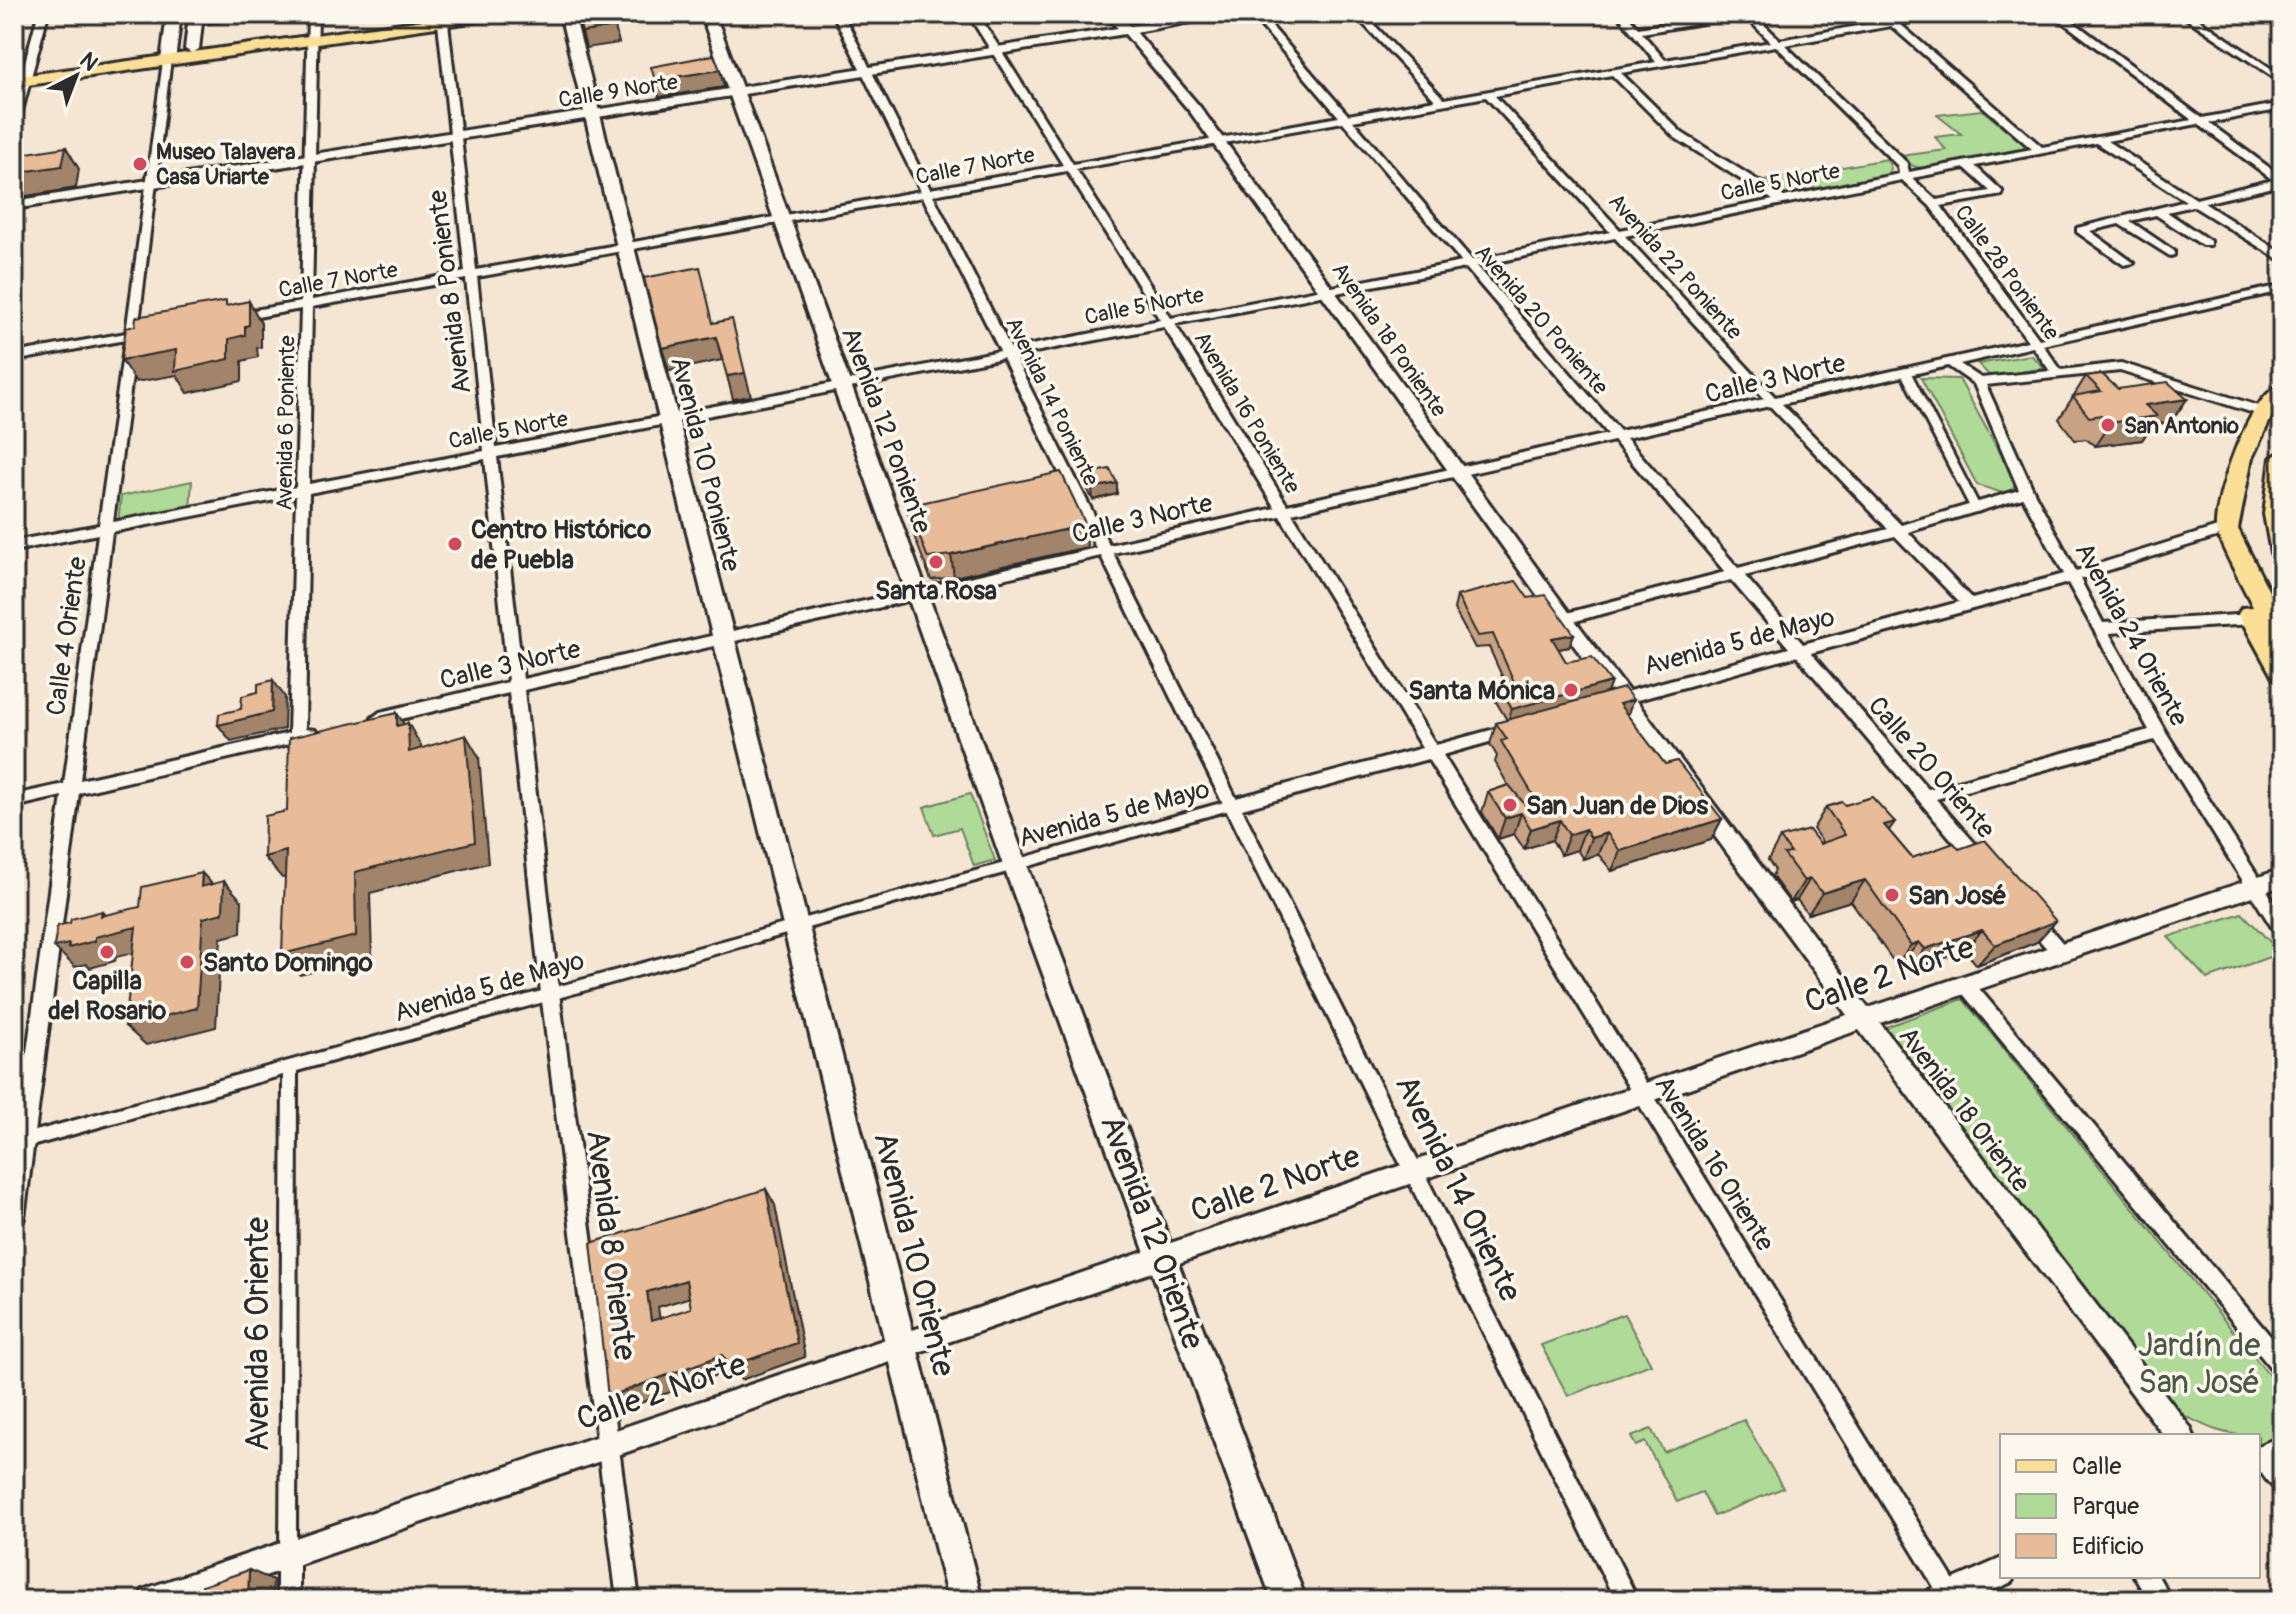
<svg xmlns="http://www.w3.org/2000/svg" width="2296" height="1614" viewBox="0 0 2296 1614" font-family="Pangolin,sans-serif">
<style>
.green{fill:#b0da97;stroke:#6e8261;stroke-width:2}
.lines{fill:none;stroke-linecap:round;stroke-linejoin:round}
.primary-tunnel{stroke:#cdc0b1;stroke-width:26;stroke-dasharray:26 13;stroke-linecap:butt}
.pedestrian-casing{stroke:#2b2b2b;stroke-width:6}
.minor-casing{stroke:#2b2b2b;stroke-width:6}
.tertiary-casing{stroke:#2b2b2b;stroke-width:6}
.secondary-casing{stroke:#2b2b2b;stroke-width:6}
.primary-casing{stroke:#2b2b2b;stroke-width:6}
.pedestrian{fill:#fbf7ec;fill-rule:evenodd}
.minor{fill:#fbf7ec;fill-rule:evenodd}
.tertiary{fill:#fbf7ec;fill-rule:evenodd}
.secondary{fill:#fbf7ec;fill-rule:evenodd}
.primary{fill:#fbdf96;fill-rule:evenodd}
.wall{fill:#c8a283;stroke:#2b2b2b;stroke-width:2}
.shaded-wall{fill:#a2846a;stroke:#2b2b2b;stroke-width:2}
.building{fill:#e8bc98;stroke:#2b2b2b;stroke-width:2;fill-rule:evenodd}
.poi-dot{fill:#d1495b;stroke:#fbf7ec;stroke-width:3}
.labels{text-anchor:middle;stroke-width:7;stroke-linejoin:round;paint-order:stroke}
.far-street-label{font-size:22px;fill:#2b2b2b;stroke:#fbf7ec}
.far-poi-label{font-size:22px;font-weight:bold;fill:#2b2b2b;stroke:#fbf7ec;text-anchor:start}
.street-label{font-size:26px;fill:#2b2b2b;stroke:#fbf7ec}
.poi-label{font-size:26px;font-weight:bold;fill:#2b2b2b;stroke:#fbf7ec;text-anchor:start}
.near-street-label{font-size:32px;fill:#2b2b2b;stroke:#fbf7ec}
.near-park-label{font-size:32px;fill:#4c5746;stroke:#fbf7ec}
</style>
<rect width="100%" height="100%" fill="#f5e5d3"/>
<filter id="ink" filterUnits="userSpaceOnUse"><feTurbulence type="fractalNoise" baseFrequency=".0125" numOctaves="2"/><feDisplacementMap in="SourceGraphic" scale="16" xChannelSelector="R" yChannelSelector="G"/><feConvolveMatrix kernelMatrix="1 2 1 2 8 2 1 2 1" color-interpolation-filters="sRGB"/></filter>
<g filter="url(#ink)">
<path class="green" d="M1982,110L2024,144L2025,151L1921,168L1913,166L1901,156L1946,150L1935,137L1961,134L1937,115Z
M1887,159L1891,168L1887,177L1787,198L1779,197L1758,182Z
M2031,355L2045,368L1991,377L1978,364Z
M1921,378L1959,379L2015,480L2014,487L2006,494L1977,485Z
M192,481L190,509L118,524L121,496Z
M970,794L995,860L974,866L960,828L934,835L924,807Z
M2242,913L2281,953L2207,979L2168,937Z
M1963,999L2282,1391V1430L2269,1447L2258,1444V1436C2222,1436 2206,1427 2174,1410L1883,1028Z
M1624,1314L1651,1364L1568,1396L1541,1345Z
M1744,1420L1783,1488L1714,1516L1702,1492L1677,1502L1645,1442L1636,1446L1631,1437L1651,1429L1664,1452Z"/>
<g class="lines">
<path class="primary-tunnel" d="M2275,628L2282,640"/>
<g class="pedestrian-casing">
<path id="pedestrian" d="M1906,370L1911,373L1981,509L1980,511L1976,512L1971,509L1901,373Z
M1232,800L1236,802L1238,805L1236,808L297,1071L296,1554L294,1560L288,1562L282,1560L280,1554L283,1075L14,1151V1137Z"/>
</g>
<g class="minor-casing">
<path id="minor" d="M38,14H48L19,122L14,125V103Z
M308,14H318L312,300L465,272L437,14H447L476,270L921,191L833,14H843L930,189L1063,165L968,14H978L1073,164L1339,117L1251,14H1261L1348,115L1435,100L1354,14H1364L1444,99L1656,62L1617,14H1627L1638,28L1726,14H1753L1780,40L1885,21L1882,18L1887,15L1895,20L1928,14H1949L1900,24L2042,147L2192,120L2052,14H2063L2202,118L2282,103V109L2209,123L2282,177V185L2204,203L2282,253V261L2193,206L2167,212L2210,241V245H2202L2156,215L2130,221L2174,251V255L2170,256L2119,224L2090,231L2134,263L2124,265L2077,232V228L2186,201L2096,143L1975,166L2002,191V195L1941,206L2039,339L2282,285V291L2043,345L2061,370L2121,363L2268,409V415H2260L2120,371L1986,385L2034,492L2076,571L2227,524L2234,529L2232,532L2080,579L2103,623L2253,614L2260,619L2253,624L2109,633L2164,729L2282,914V936L2276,934L2155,740L1936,799L1986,856L1988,861L1986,866H1974L1797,656L1612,707L1607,705L1604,701L1607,697L1789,648L1731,580L1564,624L1559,623L1557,619L1559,615L1725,572L1614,441L1292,513L1436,745L1513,724L1518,726L1521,730L1518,734L1443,755L1966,1600H1942L1428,759L1242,809L1638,1600H1615L1101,556L524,690L559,993L639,1600H617L541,993L509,693L380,724L372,718L380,712L508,682L485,459L309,493L305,729L315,730L318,734L315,738L79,793L24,1218L21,1225L14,1227V1147L62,796L14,807V795L64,784L98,534L14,551V541L99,525L125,340L14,361V353L126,333L163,61L171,59L138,331L146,329L152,333L137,338L113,522L296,487L301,309L236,321L230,317L236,313L301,302ZM1745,16L1771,42L1665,60L1642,33ZM1891,26L2032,149L1909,172L1907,163L1785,45ZM1776,46L1898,166L1899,174L1784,197L1682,133L1621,73ZM1612,75L1674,137L1773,200L1620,230L1495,96ZM1486,97L1610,232L1472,260L1353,121ZM1343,122L1462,262L1171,318L1076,169ZM2198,124L2273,180L2196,199L2107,141ZM1965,168L1990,191L1936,200L1912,178ZM1067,171L1160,320L1011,349L933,195ZM1902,180L1930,206L2028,341L1775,397L1625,236ZM923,197L1000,351L496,448L477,277ZM1615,238L1764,399L1620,431L1477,266ZM1466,268L1608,434L1287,505L1175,324ZM466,279L484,451L309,484L312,307ZM1164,327L1275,508L1109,545L1014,356ZM2033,347L2050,371L1981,378L1960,364ZM1003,358L1096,548L523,679L497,457ZM1948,366L1974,384L2019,490L1901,525L1782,404ZM1770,406L1888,529L1738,568L1626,438ZM296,496L289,733L80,780L112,532ZM2023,498L2064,574L1972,599L1908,532ZM1280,516L1422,748L1236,798L1113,553ZM1895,536L1959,602L1803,644L1745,576ZM2068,583L2149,730L1928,789L1811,653Z
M2180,14H2191L2282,76V83Z
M2030,910L2036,912L2066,947L2069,952L2066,957L2060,959L2054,957L2024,922L2022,917L2024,912Z
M1965,976L1971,979L2282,1350V1376L2275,1373L1959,989L1956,984L1959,979Z
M2264,1447C2284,1456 2282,1473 2282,1492C2264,1484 2258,1468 2258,1450Z
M288,1543L296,1546L299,1554V1600H277V1554L280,1546Z
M2134,1576H2158L2172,1600H2148Z"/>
</g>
<g class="tertiary-casing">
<path id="tertiary" d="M1104,14H1117L1130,26L1206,14H1234L1136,32L1200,107L1574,619L1868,1008L2282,869V886L1880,1023L2190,1427L2194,1436H2164L1859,1030L195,1600H139L143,1590L153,1586L1847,1015L1561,628L1191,113L1125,34L14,209V201L1118,28Z
M2282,1436V1463L2258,1474V1446Z
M2002,1558V1576H2014L2012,1582L1972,1600H1925L1929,1590Z"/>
</g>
<g class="secondary-casing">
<path id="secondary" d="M167,14H181L175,61L168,65L161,61Z
M189,14H203L199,49L192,53L185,49Z
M560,14H574L982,1600H948Z
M701,14H715L1027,865L1306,1600H1272L1003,865Z"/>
</g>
<g class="primary-casing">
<path id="primary" d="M467,14H506L499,18L14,87V77Z
M2282,385V404L2273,414L2252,458L2238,529L2282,618V634L2274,636L2282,650V681L2273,678L2238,614L2242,608L2253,607C2246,591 2217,541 2216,527C2215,496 2249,393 2282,385Z
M2282,451V561L2274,558L2271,553L2264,514L2271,458Z"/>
</g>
<use href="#pedestrian" class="pedestrian"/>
<use href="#minor" class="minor"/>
<use href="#tertiary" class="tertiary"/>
<use href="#secondary" class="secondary"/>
<use href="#primary" class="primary"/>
</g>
<path class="wall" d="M2086,376L2118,389L2187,399L2171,422L2152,425L2142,440L2095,446L2086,439L2075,440L2059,419Z
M1086,474L1117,483V494L1093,500L1086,486Z
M907,506L1087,547L954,577L931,580L911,528Z
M1457,596L1528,598L1574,634L1569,647L1558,649L1566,662L1611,682L1607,693L1627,715L1665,764L1722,819L1711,840L1612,871L1598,854L1583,859L1577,850L1561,855L1552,840L1524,849L1514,834L1498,839L1482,812L1488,792L1508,785L1495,762L1497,756L1490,744L1496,723L1507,720L1495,700L1499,687L1506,685L1489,647L1475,648L1454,609Z
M1845,805L1889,831L1912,858L2037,942L1977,965L1965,951L1909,970L1903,962L1896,965L1851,901L1808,914L1797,900L1791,902L1772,876L1775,870L1768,860L1780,838L1820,844L1823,843L1813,829L1826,807Z"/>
<path class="shaded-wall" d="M240,14H280L209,24L206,19Z
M615,27L619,43L586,48L582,32Z
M720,70L724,87L659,97L655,80Z
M66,147L79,169L76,188L14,198V173Z
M249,301L261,323V347L257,348L258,357L242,361V381L188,393L177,375L136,382L121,360L229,339L245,326Z
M716,337L722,360L669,371L662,348Z
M745,373L751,396L733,399L727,376Z
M2187,399L2171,422L2152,425L2142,440L2095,446L2110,423L2145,405Z
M1117,483V494L1093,500L1092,488Z
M1086,525L1087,547L954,577L951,555Z
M1574,634L1569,647L1548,651L1552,638Z
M273,680L285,697L284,729L231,741L218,725L272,712Z
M1611,682L1606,695L1508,721L1512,709Z
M1633,700L1625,722L1619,704Z
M397,713L408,731V723L421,746L423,774L409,752L397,726Z
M466,735L479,757L488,863L370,893L372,957L300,975L282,954L355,872Z
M1521,813L1514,834L1498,839L1505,818Z
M1722,819L1711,840L1612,871L1620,851Z
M1560,820L1552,840L1524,849L1531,829Z
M1895,822L1880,843L1884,825Z
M1585,829L1577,850L1561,855L1569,835Z
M1607,833L1598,854L1583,859L1591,838Z
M286,851L303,873L282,878L264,857Z
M202,873L220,893L201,887Z
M1810,879L1797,900L1791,902L1804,881Z
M1865,880L1851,901L1808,914L1822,893Z
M224,881L242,901L241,933L221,938L216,1027L146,1045L125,1026L203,918Z
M102,911L121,930L136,927L156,947L116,957L115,961L90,968L86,964L75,967L54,947L101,916Z
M2056,921L2037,942L1977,965L1995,945Z
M1982,930L1965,951L1909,970L1925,949Z
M1919,942L1903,962L1896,965L1911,945Z
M766,1189L775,1205L805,1357L741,1380L731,1366Z
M686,1280L697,1295L658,1307L662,1335L651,1321L647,1292Z
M722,1355L733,1369L621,1410L608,1397Z
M249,1570L273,1580L272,1600H248Z"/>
<path class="building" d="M207,14H240L206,19Z
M577,14H611L615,27L582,32Z
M714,55L720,70L655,80L651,67Z
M66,147L62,166L14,173V155Z
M700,267L713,323L732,319L745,373L727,376L716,337L662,348L644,278Z
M226,301V306L249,301V325L245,326V335L229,339V359L175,371L176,350L121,360L126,328L135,326L136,317Z
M2102,374L2118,389L2168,382L2187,399L2145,405L2157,416L2110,423L2101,415L2089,417L2073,396L2101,391L2086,376Z
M1110,469L1117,483L1092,488L1086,474Z
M1061,472L1086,525L951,555L928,558L907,506Z
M1516,581L1528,598L1546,595L1574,634L1552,638L1566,662L1592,657L1611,682L1512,709L1499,687L1515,684L1493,634L1478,636L1457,596Z
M273,680L272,712L218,725L219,714L241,709L242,696L258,692V684Z
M1624,688L1633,700L1619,704L1665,764L1677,761L1722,819L1620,851L1607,833L1591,838L1585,829L1569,835L1560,820L1531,829L1521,813L1505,818L1488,792L1509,785L1526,806L1536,800L1501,741L1507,739L1496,723Z
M397,713V726L408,723L409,752L466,735L475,842L355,872L356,936L282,954L286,851L264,857L265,816L287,811L289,738Z
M1872,797L1895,822L1884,825L1912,858L1954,843L1959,849L1985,840L2056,921L1995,945L1982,930L1925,949L1919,942L1911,945L1865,880L1822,893L1810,879L1804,881L1784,854L1791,853L1780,838L1809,830L1820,844L1845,835L1826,807L1842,802L1845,805Z
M202,873L201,887L224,881L223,913L203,918L197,1008L125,1026L136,927L95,937V941L68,948L69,944L54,947L57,926L70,923L71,919L102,911L101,916L140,907L142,887Z
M766,1189L797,1343L731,1366L722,1355L608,1397L591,1243ZM686,1280L691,1308L651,1321L647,1292Z
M249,1570L248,1600H201L202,1586Z"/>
</g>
<g class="poi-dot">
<circle cx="140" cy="164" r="8"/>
<circle cx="2108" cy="425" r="8"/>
<circle cx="455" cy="544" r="8"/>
<circle cx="936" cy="562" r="8"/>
<circle cx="1571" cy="690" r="8"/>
<circle cx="1510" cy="805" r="8"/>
<circle cx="1892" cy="895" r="8"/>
<circle cx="107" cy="952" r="8"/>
<circle cx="187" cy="962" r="8"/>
</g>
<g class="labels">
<g class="far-street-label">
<text transform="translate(618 90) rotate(-9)" y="8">Calle 9 Norte</text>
<text transform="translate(975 165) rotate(-11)" y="8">Calle 7 Norte</text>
<text transform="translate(1780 181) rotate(-11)" y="8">Calle 5 Norte</text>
<text transform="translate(1676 266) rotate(48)" y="8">Avenida 22 Poniente</text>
<text transform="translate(2008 272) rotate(54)" y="8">Calle 28 Poniente</text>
<text transform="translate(338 279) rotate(-10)" y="8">Calle 7 Norte</text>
<text transform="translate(1144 305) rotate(-11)" y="8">Calle 5 Norte</text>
<text transform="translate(1542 319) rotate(49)" y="8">Avenida 20 Poniente</text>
<text transform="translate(1390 339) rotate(55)" y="8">Avenida 18 Poniente</text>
<text transform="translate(1053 401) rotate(64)" y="8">Avenida 14 Poniente</text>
<text transform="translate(1248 412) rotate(59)" y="8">Avenida 16 Poniente</text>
<text transform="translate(285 423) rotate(-89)" y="8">Avenida 6 Poniente</text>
<text transform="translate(508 429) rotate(-11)" y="8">Calle 5 Norte</text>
</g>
<g class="far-poi-label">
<text x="156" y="159">Museo Talavera<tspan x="156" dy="25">Casa Uriarte</tspan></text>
<text x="2124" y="433">San Antonio</text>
</g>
<g class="street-label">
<text transform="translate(449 292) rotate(-97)" y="9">Avenida 8 Poniente</text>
<text transform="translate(1775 378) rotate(-13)" y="9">Calle 3 Norte</text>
<text transform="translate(887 430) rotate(70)" y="9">Avenida 12 Poniente</text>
<text transform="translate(706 464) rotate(76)" y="9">Avenida 10 Poniente</text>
<text transform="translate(1142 518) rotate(-13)" y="9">Calle 3 Norte</text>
<text transform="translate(2132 634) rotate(61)" y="9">Avenida 24 Oriente</text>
<text transform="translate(66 636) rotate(-82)" y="9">Calle 4 Oriente</text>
<text transform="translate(1739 641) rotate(-15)" y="9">Avenida 5 de Mayo</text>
<text transform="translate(510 664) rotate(-13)" y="9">Calle 3 Norte</text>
<text transform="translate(1932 767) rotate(49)" y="9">Calle 20 Oriente</text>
<text transform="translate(1114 813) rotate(-15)" y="9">Avenida 5 de Mayo</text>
<text transform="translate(489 986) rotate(-16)" y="9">Avenida 5 de Mayo</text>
<text transform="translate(1965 1109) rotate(53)" y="9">Avenida 18 Oriente</text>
<text transform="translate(1715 1163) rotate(58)" y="9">Avenida 16 Oriente</text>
</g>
<g class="poi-label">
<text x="471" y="538">Centro Histórico<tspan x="471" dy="30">de Puebla</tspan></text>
<text x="936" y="599" text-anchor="middle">Santa Rosa</text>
<text x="1555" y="699" text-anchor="end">Santa Mónica</text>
<text x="1526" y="814">San Juan de Dios</text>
<text x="1908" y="904">San José</text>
<text x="203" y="971">Santo Domingo</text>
<text x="107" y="989" text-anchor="middle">Capilla<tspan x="107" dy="30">del Rosario</tspan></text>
</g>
<g class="near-street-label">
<text transform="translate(1889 974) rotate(-19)" y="11">Calle 2 Norte</text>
<text transform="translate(1275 1183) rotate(-19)" y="11">Calle 2 Norte</text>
<text transform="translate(1459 1188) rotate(64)" y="11">Avenida 14 Oriente</text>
<text transform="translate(1153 1232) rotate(70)" y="11">Avenida 12 Oriente</text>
<text transform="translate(612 1245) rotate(83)" y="11">Avenida 8 Oriente</text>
<text transform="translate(915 1254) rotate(76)" y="11">Avenida 10 Oriente</text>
<text transform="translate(257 1334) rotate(-90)" y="11">Avenida 6 Oriente</text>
<text transform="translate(661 1391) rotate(-19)" y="11">Calle 2 Norte</text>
</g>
<g class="near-park-label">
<text x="2199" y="1356">Jardín de<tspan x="2199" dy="37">San José</tspan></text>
</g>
</g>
<rect width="2296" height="1614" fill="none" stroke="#fbf7ec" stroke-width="48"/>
<rect x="24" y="24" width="2248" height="1566" fill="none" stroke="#2b2b2b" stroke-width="3" filter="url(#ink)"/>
<rect x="2000" y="1434" width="260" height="144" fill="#fbf7ec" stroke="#a8a59f" stroke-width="2"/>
<rect x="2016" y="1460" width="40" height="12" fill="#fbdf96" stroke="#a8a59f" stroke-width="2"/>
<text x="2072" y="1474" font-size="24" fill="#2b2b2b">Calle</text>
<rect x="2016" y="1494" width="40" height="24" fill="#b0da97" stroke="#a8a59f" stroke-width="2"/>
<text x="2072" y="1514" font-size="24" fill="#2b2b2b">Parque</text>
<rect x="2016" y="1534" width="40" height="24" fill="#e8bc98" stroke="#a8a59f" stroke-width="2"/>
<text x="2072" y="1554" font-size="24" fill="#2b2b2b">Edificio</text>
<g transform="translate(76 76) rotate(42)" stroke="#fbf7ec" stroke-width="6" paint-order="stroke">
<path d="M0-6L14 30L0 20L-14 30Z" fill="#2b2b2b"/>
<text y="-12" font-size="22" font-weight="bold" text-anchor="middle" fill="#2b2b2b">N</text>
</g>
</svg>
